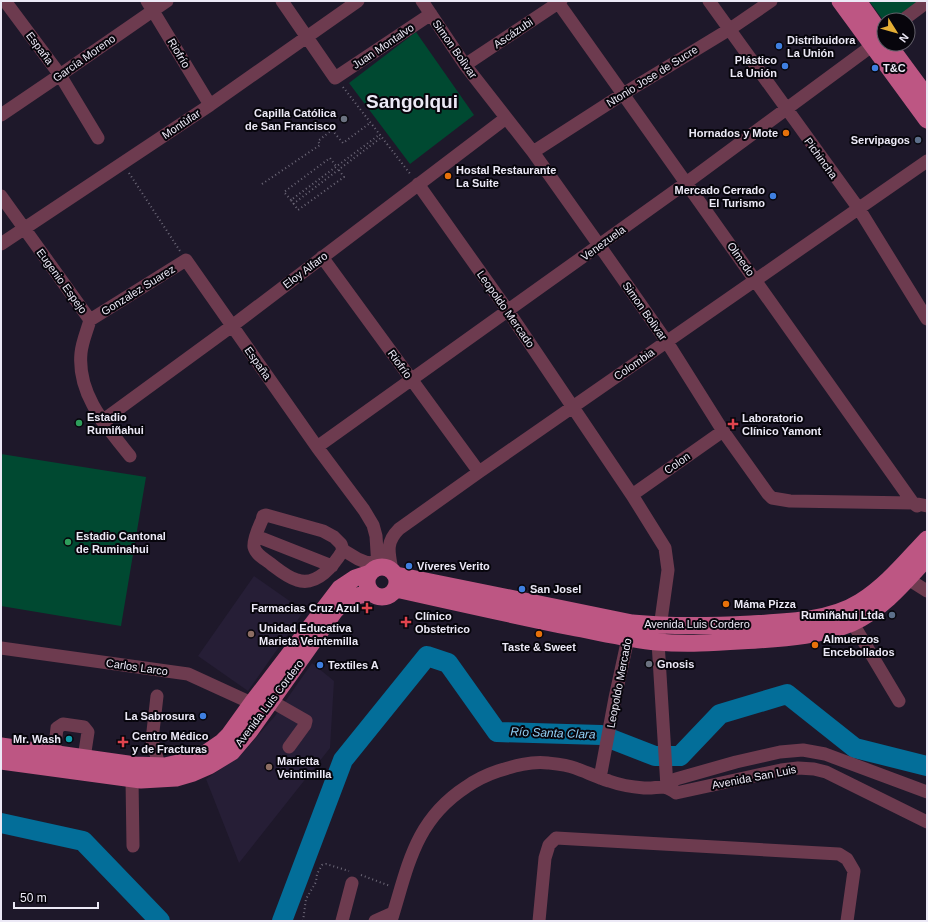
<svg xmlns="http://www.w3.org/2000/svg" width="928" height="922" viewBox="0 0 928 922" font-family="Helvetica,sans-serif">
<style>
.built{fill:#261e36}
.green{fill:#004931}
.lines{fill:none;stroke-linecap:round;stroke-linejoin:round}
.river{stroke:#036e99;stroke-width:20}
.path{stroke:#6e6979;stroke-width:2;stroke-dasharray:1 3;stroke-linecap:butt}
.minor{stroke:#6d3b4f;stroke-width:13}
.major{stroke:#bd5683;stroke-width:17}
.shop-dot{fill:#3f7fe0;stroke:#07050c;stroke-width:1.5}
.worship-dot{fill:#6b7280;stroke:#07050c;stroke-width:1.5}
.food-dot{fill:#e8710a;stroke:#07050c;stroke-width:1.5}
.service-dot{fill:#5c6f8a;stroke:#07050c;stroke-width:1.5}
.leisure-dot{fill:#2e9e5b;stroke:#07050c;stroke-width:1.5}
.health-dot{fill:#e0444e;stroke:#07050c;stroke-width:1.5}
.education-dot{fill:#8d6e63;stroke:#07050c;stroke-width:1.5}
.culture-dot{fill:#0f9aa8;stroke:#07050c;stroke-width:1.5}
.labels{text-anchor:middle;stroke-width:4;stroke-linejoin:round;paint-order:stroke}
.street-label{font-size:11px;fill:#ece9f6;stroke:#07050c}
.poi-label{font-size:11px;font-weight:bold;fill:#ece9f6;stroke:#07050c;text-anchor:start}
.water-label{font-size:12px;font-style:italic;fill:#91cff4;stroke:#07050c}
.town-label{font-size:19px;font-weight:bold;fill:#ece9f6;stroke:#07050c}
</style>
<rect width="100%" height="100%" fill="#1e182a"/>
<path class="built" d="M254,576L304,611L248,691L198,656Z
M312,663L334,681L330,748L239,863L206,779L240,756L275,716Z"/>
<path class="green" d="M869,1H919L892,20L884,21Z
M416,32L474,115L410,164L349,83Z
M1,454L146,477L121,626L1,606Z"/>
<g class="lines">
<path class="river" d="M1,823L83,841L160,921
M282,921L343,760L427,656L448,663L497,732L601,735L655,756H680L720,714L787,694L855,748L927,766"/>
<path class="path" d="M343,87L411,175
M339,170L344,177L298,210L291,200L379,135
M129,173L180,251
M262,184L320,145L318,141L332,130L343,143L370,123
M291,200L284,192L330,158L336,166
M293,204L382,137
M361,875L390,886
M303,921L306,899L316,882L317,874L322,865L326,864L349,871"/>
<path class="minor" d="M5,1L60,75L98,138
M147,1L210,105
M282,1L335,78L431,14
M422,1L465,65L533,152L599,245L667,342L723,431L768,494L772,498L790,501L913,503L927,506
M557,1L913,503L917,506
M709,1L859,209L927,319
M903,20L927,2
M465,65L561,1
M1,115L60,75L167,1
M533,152L623,94L730,29L771,1
M418,184L508,311L632,495L665,548L668,570L658,642L667,787
M1,196L90,320
M1,244L210,105L358,1
M322,257L479,472
M90,320L186,260L317,447L364,510L373,525L376,536L378,567
M90,320C87,331 82,342 81,353C77,394 106,426 130,456
M102,421L232,326L506,118
M317,447L686,183L873,45L879,39
M632,495L723,431
M256,536L332,566
M343,550C334,565 317,587 297,580C287,577 279,570 271,564C265,559 256,555 254,547C253,539 259,527 262,520L263,516L266,515L323,531L334,537L341,544L343,550L358,559L368,563L378,561
M392,570C389,553 385,543 399,529L479,472L927,161
M908,579L927,591
M852,622L899,701
M1,648L188,674L260,707
M157,696L152,740L159,765
M271,701L306,721L305,725L289,747
M54,754L57,728L63,724L84,727L88,732L84,758
M600,778L615,698L630,629
M132,779L133,846
M667,787L676,779L736,762L780,752L803,750L825,754L927,792
M342,921L352,883
M375,921L393,913
M391,921C408,867 414,821 466,787C476,780 486,775 498,771C514,766 531,761 548,763C557,764 567,765 575,768C586,772 597,777 609,781C620,785 632,787 644,788C659,789 662,783 676,793L781,770L798,768L814,769L826,772L927,822
M539,921L545,858L549,845L556,838L839,854L847,859L854,871L847,921"/>
<path class="major" d="M840,1L927,120
M858,1L884,38
M888,44L927,97
M367 582a15 15 0 1 1 30 0a15 15 0 1 1-30 0Z
M396,575L632,623C672,627 711,626 751,624C786,622 830,621 860,602C887,585 906,561 927,539
M396,589C454,602 512,615 571,627C599,632 628,639 657,642C690,645 724,642 757,640C789,638 822,635 852,623C883,609 905,582 927,558
M1,746L135,765L165,766L191,760L203,755L222,742L229,735L252,703L340,588L355,578L370,573
M1,761L141,780L176,778L193,773L209,766L232,752L249,732L334,612C348,596 351,597 372,593"/>
</g>
<g class="shop-dot">
<circle cx="779" cy="46" r="4"/>
<circle cx="785" cy="66" r="4"/>
<circle cx="875" cy="68" r="4"/>
<circle cx="773" cy="196" r="4"/>
<circle cx="409" cy="566" r="4"/>
<circle cx="522" cy="589" r="4"/>
<circle cx="320" cy="665" r="4"/>
<circle cx="203" cy="716" r="4"/>
</g>
<g class="worship-dot">
<circle cx="344" cy="119" r="4"/>
<circle cx="649" cy="664" r="4"/>
</g>
<g class="food-dot">
<circle cx="786" cy="133" r="4"/>
<circle cx="448" cy="176" r="4"/>
<circle cx="726" cy="604" r="4"/>
<circle cx="539" cy="634" r="4"/>
<circle cx="815" cy="645" r="4"/>
</g>
<g class="service-dot">
<circle cx="918" cy="140" r="4"/>
<circle cx="892" cy="615" r="4"/>
</g>
<g class="leisure-dot">
<circle cx="79" cy="423" r="4"/>
<circle cx="68" cy="542" r="4"/>
</g>
<g class="health-dot">
<path d="M731 418h4v4h4v4h-4v4h-4v-4h-4v-4h4z"/>
<path d="M365 602h4v4h4v4h-4v4h-4v-4h-4v-4h4z"/>
<path d="M404 616h4v4h4v4h-4v4h-4v-4h-4v-4h4z"/>
<path d="M121 736h4v4h4v4h-4v4h-4v-4h-4v-4h4z"/>
</g>
<g class="education-dot">
<circle cx="251" cy="634" r="4"/>
<circle cx="269" cy="767" r="4"/>
</g>
<circle class="culture-dot" cx="69" cy="739" r="4"/>
<g class="labels">
<g class="street-label">
<text transform="translate(513 33) rotate(-34)" y="4">Ascázubi</text>
<text transform="translate(383 46) rotate(-34)" y="4">Juan Montalvo</text>
<text transform="translate(40 48) rotate(53)" y="4">España</text>
<text transform="translate(455 49) rotate(55)" y="4">Simon Bolìvar</text>
<text transform="translate(179 53) rotate(59)" y="4">Riofrío</text>
<text transform="translate(84 58) rotate(-35)" y="4">García Moreno</text>
<text transform="translate(652 76) rotate(-32)" y="4">Ntonio Jose de Sucre</text>
<text transform="translate(181 124) rotate(-34)" y="4">Montùfar</text>
<text transform="translate(821 158) rotate(54)" y="4">Pichincha</text>
<text transform="translate(603 243) rotate(-36)" y="4">Venezuela</text>
<text transform="translate(741 259) rotate(55)" y="4">Olmedo</text>
<text transform="translate(305 270) rotate(-37)" y="4">Eloy Alfaro</text>
<text transform="translate(62 281) rotate(54)" y="4">Eugenio Espejo</text>
<text transform="translate(138 290) rotate(-32)" y="4">Gonzalez Suarez</text>
<text transform="translate(506 309) rotate(55)" y="4">Leopoldo Mercado</text>
<text transform="translate(645 311) rotate(55)" y="4">Simon Bolìvar</text>
<text transform="translate(258 363) rotate(55)" y="4">España</text>
<text transform="translate(400 364) rotate(54)" y="4">Riofrío</text>
<text transform="translate(634 364) rotate(-35)" y="4">Colombia</text>
<text transform="translate(677 463) rotate(-35)" y="4">Colon</text>
<text x="697" y="628">Avenida Luis Cordero</text>
<text transform="translate(137 667) rotate(8)" y="4">Carlos Larco</text>
<text transform="translate(619 683) rotate(-79)" y="4">Leopoldo Mercado</text>
<text transform="translate(269 703) rotate(-53)" y="4">Avenida Luis Cordero</text>
<text transform="translate(754 777) rotate(-11)" y="4">Avenida San Luis</text>
</g>
<g class="poi-label">
<text x="787" y="44">Distribuidora<tspan x="787" dy="13">La Unión</tspan></text>
<text x="777" y="64" text-anchor="end">Plástico<tspan x="777" dy="13">La Unión</tspan></text>
<text x="883" y="72">T&amp;C</text>
<text x="336" y="117" text-anchor="end">Capilla Católica<tspan x="336" dy="13">de San Francisco</tspan></text>
<text x="778" y="137" text-anchor="end">Hornados y Mote</text>
<text x="910" y="144" text-anchor="end">Servipagos</text>
<text x="456" y="174">Hostal Restaurante<tspan x="456" dy="13">La Suite</tspan></text>
<text x="765" y="194" text-anchor="end">Mercado Cerrado<tspan x="765" dy="13">El Turismo</tspan></text>
<text x="87" y="421">Estadio<tspan x="87" dy="13">Rumiñahui</tspan></text>
<text x="742" y="422">Laboratorio<tspan x="742" dy="13">Clínico Yamont</tspan></text>
<text x="76" y="540">Estadio Cantonal<tspan x="76" dy="13">de Ruminahui</tspan></text>
<text x="417" y="570">Víveres Verito</text>
<text x="530" y="593">San Josel</text>
<text x="734" y="608">Máma Pizza</text>
<text x="359" y="612" text-anchor="end">Farmacias Cruz Azul</text>
<text x="884" y="619" text-anchor="end">Rumiñahui Ltda</text>
<text x="415" y="620">Clínico<tspan x="415" dy="13">Obstetrico</tspan></text>
<text x="259" y="632">Unidad Educativa<tspan x="259" dy="13">Marieta Veintemilla</tspan></text>
<text x="823" y="643">Almuerzos<tspan x="823" dy="13">Encebollados</tspan></text>
<text x="539" y="651" text-anchor="middle">Taste &amp; Sweet</text>
<text x="657" y="668">Gnosis</text>
<text x="328" y="669">Textiles A</text>
<text x="195" y="720" text-anchor="end">La Sabrosura</text>
<text x="132" y="740">Centro Médico<tspan x="132" dy="13">y de Fracturas</tspan></text>
<text x="61" y="743" text-anchor="end">Mr. Wash</text>
<text x="277" y="765">Marietta<tspan x="277" dy="13">Veintimilla</tspan></text>
</g>
<g class="water-label">
<text transform="translate(553 733) rotate(2)" y="4">Río Santa Clara</text>
</g>
<g class="town-label">
<text x="412" y="108">Sangolqui</text>
</g>
</g>
<rect width="928" height="922" fill="none" stroke="#ece9f6" stroke-width="4"/>
<g transform="translate(896 32) rotate(127)"><circle r="19" fill="#07050c" stroke="#63606a"/>
<path d="M0-3L7 15L0 10L-7 15Z" fill="#e4ae35"/>
<text y="-6" font-size="11" font-weight="bold" text-anchor="middle" fill="#ece9f6">N</text>
</g>
<path d="M14 902v6h84v-6" fill="none" stroke="#ece9f6" stroke-width="2"/>
<text x="20" y="902" font-size="12" fill="#ece9f6" stroke="#07050c" stroke-width="3" paint-order="stroke">50 m</text>
</svg>
